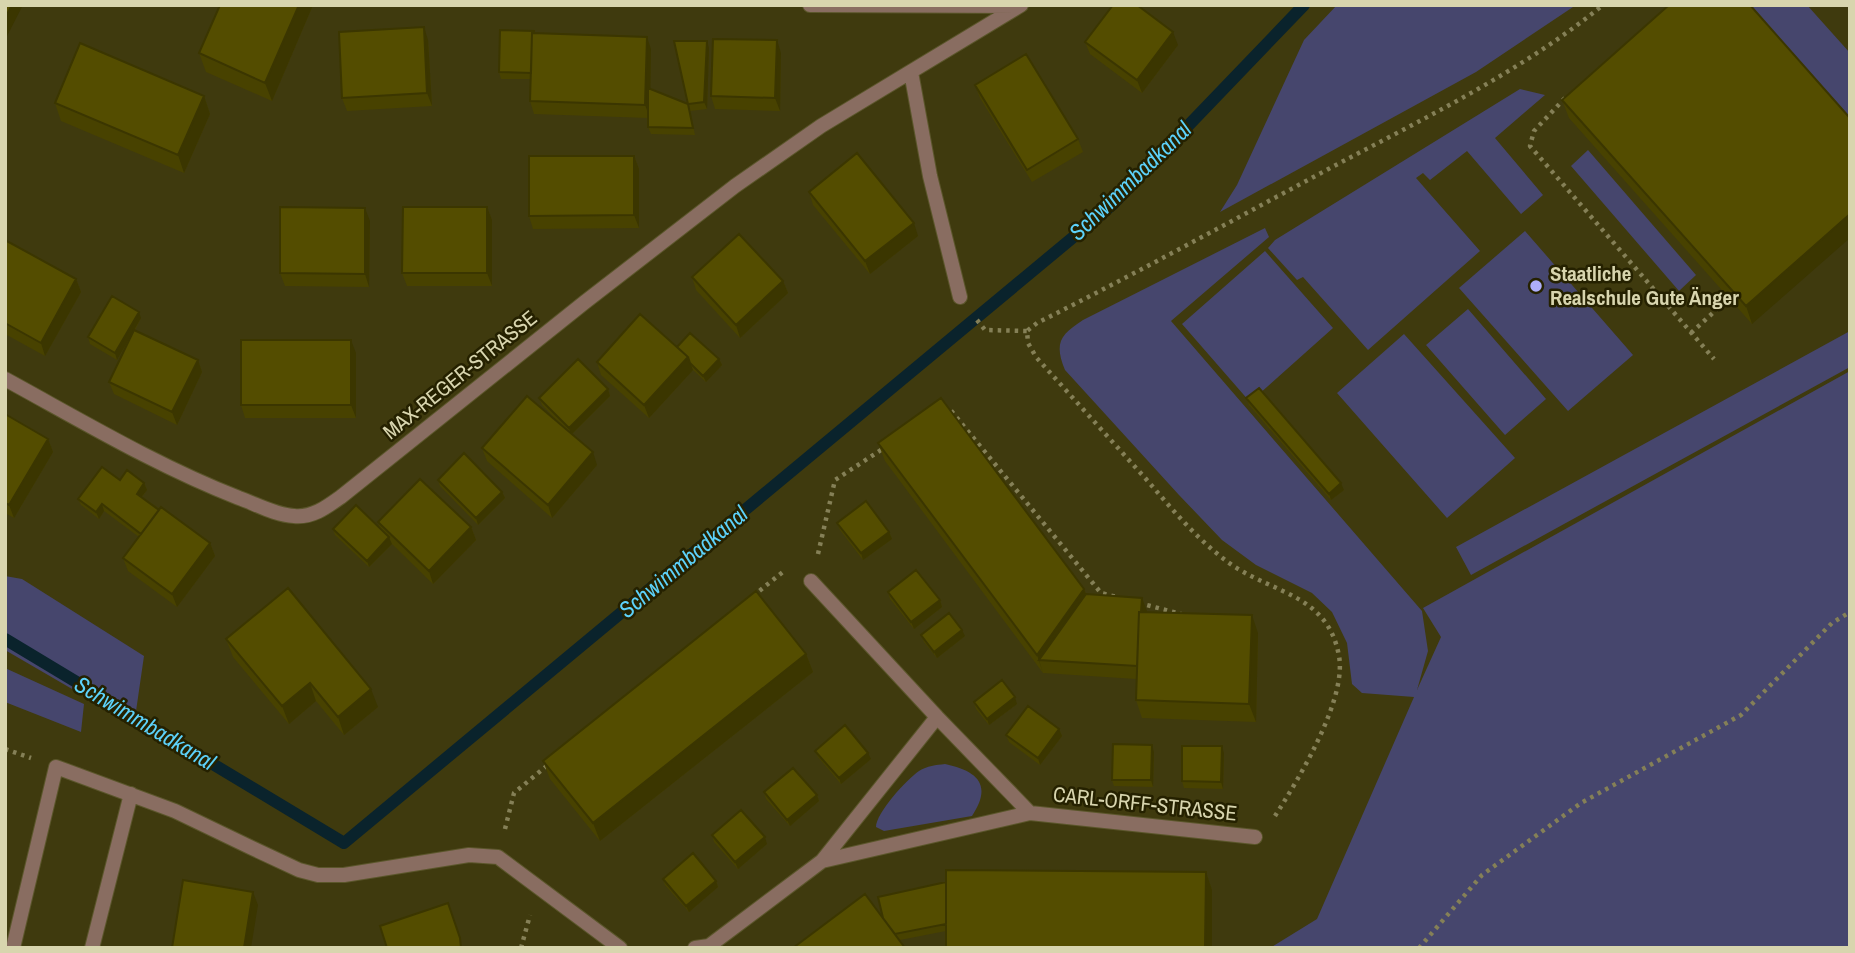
<svg xmlns="http://www.w3.org/2000/svg" width="1855" height="953" viewBox="0 0 1855 953" font-family="'Archivo Narrow',sans-serif">
<style>
.green{fill:#46466d}
.lines{fill:none;stroke-linecap:round;stroke-linejoin:round}
.stream{stroke:#0a232c;stroke-width:12}
.minor-casing{stroke:#5b562b;stroke-width:16}
.path{stroke:#858057;stroke-width:4.5;stroke-dasharray:3.5 5;stroke-linecap:butt}
.minor{stroke:#896d61;stroke-width:14}
.wall{fill:#484200}
.shaded-wall{fill:#3b3600}
.building{fill:#544d00;stroke:#3b3600;stroke-width:2}
.poi-dot{fill:#aeaefb;stroke:#252100;stroke-width:2.5}
.labels{text-anchor:middle;stroke-width:5;stroke-linejoin:round;paint-order:stroke}
.poi-label{font-size:21px;font-weight:bold;fill:#d8d5ae;stroke:#252100;text-anchor:start}
.street-label{font-size:21px;fill:#d8d5ae;stroke:#252100}
.water-label{font-size:23px;font-style:italic;fill:#5dd2fa;stroke:#252100}
</style>
<rect width="100%" height="100%" fill="#3f3a0e"/>
<path class="green" d="M1337,5H1576L1476,72L1220,212L1237,185L1304,40Z
M1750,5H1807L1850,53V114L1848,115Z
M1520,89L1545,95L1495,138L1543,195L1521,214L1467,151L1430,180L1423,173L1416,178L1480,251L1368,350L1303,277L1297,280L1268,248L1275,240Z
M1588,150L1696,275L1679,291L1571,166Z
M1265,228L1269,237L1171,321L1422,611L1428,651L1417,690L1441,637L1423,608L1850,371V948H1270L1317,919L1414,697L1362,693L1352,684L1347,643L1332,612L1312,593L1256,565L1222,540L1179,495L1065,370C1054,343 1060,335 1083,320Z
M1525,231L1633,355L1568,411L1459,288Z
M1265,251L1333,328L1250,402L1182,324Z
M1468,309L1546,399L1505,435L1426,345Z
M1850,331V367L1471,575L1456,547Z
M1404,334L1515,458L1447,518L1337,393Z
M5,576L22,579L144,656L134,725L5,650Z
M5,668L84,704L81,732L5,702Z
M945,764C977,771 993,784 972,816L884,831L876,827C876,813 907,779 919,771C927,766 936,765 945,764Z"/>
<g class="lines">
<path class="stream" d="M5,639L344,843L1112,205L1304,5"/>
<g class="minor-casing">
<path id="minor" d="M810,5L1019,6
M911,72L930,176L960,297
M5,379C82,421 157,466 239,498C256,504 275,515 294,516C313,518 328,506 342,496L585,302L735,186L821,126L1021,5
M811,581L937,717L1030,813L1255,837
M822,861L937,717
M13,948L56,767L175,811L252,848L299,870L318,875H344L469,855L498,857L620,948
M92,948L131,794
M695,948L709,946L822,861L1030,813"/>
</g>
<path class="path" d="M1565,98L1534,131L1530,146L1714,359
M977,320L985,330L1027,331
M1691,333L1729,298
M945,409L948,407L1101,593L1117,597
M818,554L835,480L884,448
M753,596L784,571
M1139,603L1181,614
M5,749L31,758
M1275,816C1298,780 1347,700 1339,656C1328,595 1275,594 1232,565C1199,542 1172,509 1146,479C1109,438 1072,397 1036,357L1028,343L1027,331L1037,323C1137,273 1235,219 1334,166C1425,118 1522,71 1603,5
M505,829L514,793L549,764
M521,948L530,915
M1419,948L1482,875L1581,803L1741,715L1832,623L1850,612"/>
<use href="#minor" class="minor"/>
</g>
<path class="wall" d="M313,5L272,101L206,72L199,53Z
M535,33L651,49L650,89L688,104L709,48L707,109L690,111L695,135L651,134L648,127V118L534,114L530,101V79H501L499,72Z
M428,40L432,106L347,111L342,98Z
M1085,42L1178,45L1142,93L1090,54Z
M781,53L780,111L715,109L711,96Z
M975,85L1078,139L1083,152L1032,182L980,98Z
M204,96L210,114L184,173L61,121L55,103Z
M1562,100L1849,117L1752,324L1569,118Z
M634,156L639,169V228L533,229L529,216Z
M809,192L918,236L870,274L813,205Z
M487,207L492,220V286H407L402,273Z
M370,221L369,287L285,286L280,273Z
M5,240L76,279L81,292L45,356L5,334Z
M692,277L783,281L788,293L740,338L696,290Z
M141,318L135,330L198,360L202,372L177,425L114,394L109,382L131,336L117,360L90,344L88,337Z
M677,347L719,359L722,365L706,382L693,370L649,418L601,375L597,362Z
M356,353V418H245L241,405Z
M608,389L610,396L572,434L597,465L552,518L487,461L482,448L563,427L542,405L539,398Z
M1246,398L1344,490L1331,500L1249,405Z
M5,414L48,439L53,452L14,518L5,513Z
M878,443L1084,589L1086,594L1142,598L1146,612L1258,633L1256,722L1142,718L1136,700V679L1043,673L885,461Z
M120,480L144,483L147,490L142,497L210,543L215,556L177,607L128,571L123,558L139,537L104,511L99,519L81,505L78,499Z
M438,480L502,492L505,498L478,525L440,486Z
M378,522L471,527L476,540L433,584L392,544L369,567L335,535L333,529H380Z
M837,523L889,532L892,539L863,560L840,530Z
M888,592L940,600L942,607L914,629L890,599Z
M921,635L965,636L937,658L924,642Z
M226,639L378,707L344,735L316,701L289,724L233,657Z
M806,654L813,672L600,841L550,779L543,761Z
M974,702L1017,704L989,725L976,709Z
M1059,729L1062,736L1040,765L1009,742L1006,735Z
M815,751L871,759L841,784L818,757Z
M1154,752L1153,787L1114,786L1112,780Z
M1224,753L1223,789L1184,788L1182,781Z
M764,792L817,795L819,801L790,826L766,799Z
M712,835L767,844L738,869L714,842Z
M1206,872L1212,890V948H946V931L900,940L883,918Z
M663,879L716,881L718,887L689,912L665,885Z"/>
<path class="shaded-wall" d="M12,5H23L5,40V18Z
M299,5H313L272,101L265,83Z
M424,27L428,40L432,106L427,93Z
M1173,32L1178,45L1142,93L1137,80Z
M647,37L651,49L650,118L645,105Z
M777,40L781,53L780,111L775,98Z
M707,41L709,48L707,109L704,102Z
M204,96L210,114L184,173L178,155Z
M634,156L639,169V228L634,215Z
M487,207L492,220V286L487,273Z
M365,208L370,221L369,287L365,274Z
M1850,214V238L1752,324L1746,306Z
M914,223L918,236L870,274L865,261Z
M76,279L81,292L45,356L41,343Z
M783,281L788,293L740,338L736,325Z
M139,312L141,318L117,360L115,353Z
M351,340L356,353V418L351,405Z
M688,357L693,370L649,418L644,405Z
M719,359L722,365L706,382L703,376Z
M198,360L202,372L177,425L172,412Z
M608,389L610,396L571,435L569,428Z
M48,439L53,452L14,518L9,505Z
M593,452L597,465L552,518L548,505Z
M144,483L147,490L139,500L137,494Z
M1341,483L1344,490L1331,500L1329,494Z
M502,492L505,498L478,525L476,518Z
M102,504L104,511L99,519L96,512Z
M471,527L476,540L433,584L429,571Z
M889,532L892,539L863,560L861,553Z
M389,537L392,544L369,567L367,561Z
M210,543L215,556L177,607L172,594Z
M1084,589L1091,607L1039,660L1043,673L1037,655Z
M1142,598L1147,611L1143,679L1139,666Z
M940,600L942,607L914,629L911,622Z
M1252,615L1258,633L1256,722L1249,704Z
M962,630L965,636L937,658L934,652Z
M806,654L813,672L600,841L593,823Z
M310,683L316,701L289,724L282,706Z
M371,689L378,707L344,735L338,717Z
M1015,697L1017,704L989,725L987,719Z
M1059,729L1062,736L1040,765L1038,758Z
M1152,745L1154,752L1153,787L1151,780Z
M1222,746L1224,753L1223,789L1221,782Z
M868,753L871,759L841,784L839,778Z
M817,795L819,801L790,826L787,820Z
M765,837L767,844L738,869L735,862Z
M1206,872L1212,890V948H1205Z
M716,881L718,887L689,912L686,906Z
M253,892L258,905L251,948H244Z"/>
<path class="building" d="M5,5H12L5,18Z
M220,5H299L265,83L199,53Z
M1113,5H1137L1173,32L1137,80L1085,42Z
M1669,5H1750L1849,117L1850,116V214L1746,306L1562,100Z
M424,27L427,93L342,98L339,32Z
M500,30L534,31V33H532L531,73L499,72Z
M532,33L647,37L645,105L530,101Z
M713,39L777,40L775,98L711,96Z
M674,41H707L704,102L688,104L693,128L648,127V88L688,104Z
M80,43L204,96L178,155L55,103Z
M1026,54L1078,139L1027,170L975,85Z
M857,153L914,223L865,261L809,192Z
M529,156H634V215L529,216Z
M280,207L365,208V274L280,273Z
M403,207H487V273H402Z
M739,234L783,281L736,325L692,277Z
M5,240L76,279L41,343L5,323Z
M112,296L139,312L115,353L88,337Z
M640,314L688,357L644,405L597,362Z
M134,330L198,360L172,412L109,382Z
M690,333L719,359L703,376L690,363L688,357L677,347Z
M241,340H351V405H241Z
M578,359L608,389L569,428L539,398Z
M1259,388L1341,483L1329,494L1246,398Z
M527,396L593,452L548,505L482,448Z
M941,398L1084,589L1037,655L878,443Z
M5,414L48,439L9,505L5,503Z
M464,453L502,492L476,518L438,480Z
M102,467L120,480L127,470L144,483L137,494L159,510L141,534L102,504L96,512L78,499Z
M420,479L471,527L429,571L378,522Z
M866,501L889,532L861,553L837,523Z
M356,505L389,537L367,561L333,529Z
M161,507L210,543L172,594L123,558Z
M916,570L940,600L911,622L888,592Z
M288,588L371,689L338,717L310,683L282,706L226,639Z
M756,591L806,654L593,823L543,761Z
M1086,594L1142,598L1141,612H1139L1137,666L1039,660Z
M1139,612L1252,615L1249,704L1136,700Z
M949,613L962,630L934,652L921,635Z
M1002,680L1015,697L987,719L974,702Z
M1028,706L1059,729L1038,758L1006,735Z
M845,725L868,753L839,778L815,751Z
M1113,744L1152,745L1151,780H1112Z
M1182,746H1222L1221,782L1182,781Z
M793,768L817,795L787,820L764,792Z
M741,810L765,837L735,862L712,835Z
M693,853L716,881L686,906L663,879Z
M946,870L1206,872L1205,948H946Z
M183,880L253,892L244,948H172Z
M946,882V924L895,934L883,918L878,897Z
M865,894L905,948H793Z
M448,903L460,938L461,948H387L380,926Z"/>
<circle class="poi-dot" cx="1536" cy="286" r="7"/>
<g class="labels">
<g class="poi-label">
<text x="1550" y="281">Staatliche<tspan x="1550" dy="24">Realschule Gute Änger</tspan></text>
</g>
<g class="street-label">
<text transform="translate(460 375) rotate(-39)" y="7">MAX-REGER-STRASSE</text>
<text transform="translate(1145 804) rotate(6)" y="7">CARL-ORFF-STRASSE</text>
</g>
<g class="water-label">
<text transform="translate(1130 181) rotate(-44)" y="8">Schwimmbadkanal</text>
<text transform="translate(683 562) rotate(-40)" y="8">Schwimmbadkanal</text>
<text transform="translate(145 723) rotate(31)" y="8">Schwimmbadkanal</text>
</g>
</g>
<rect width="1855" height="953" fill="none" stroke="#d8d5ae" stroke-width="14"/>
</svg>
